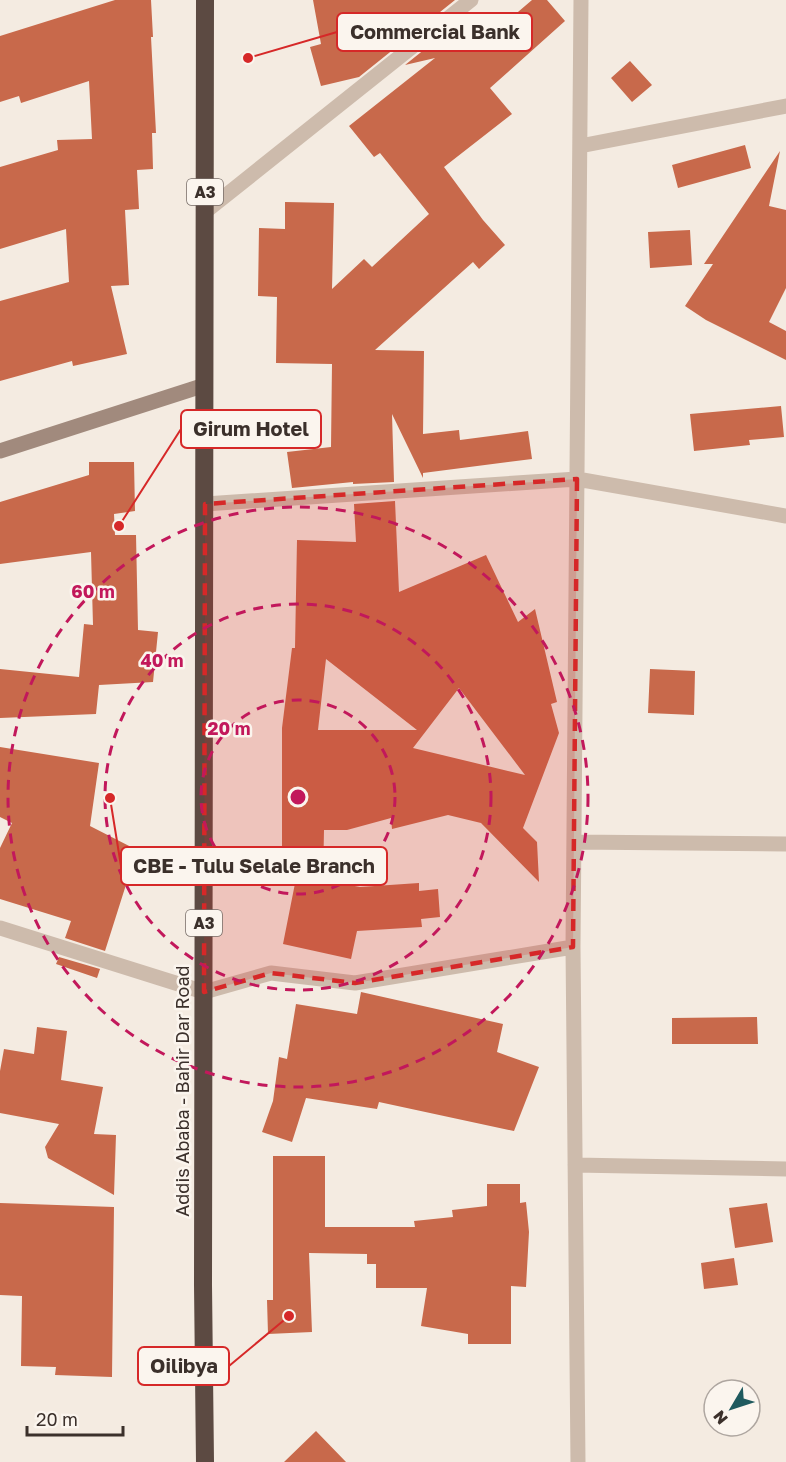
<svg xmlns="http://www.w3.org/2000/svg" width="786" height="1462" viewBox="0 0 786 1462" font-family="'Golos Text',sans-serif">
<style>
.building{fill:#c8694b;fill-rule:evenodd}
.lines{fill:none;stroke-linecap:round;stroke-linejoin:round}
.street{stroke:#cdbbac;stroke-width:15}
.secondary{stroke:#a18a7d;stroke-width:15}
.highway{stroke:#5c4a42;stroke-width:18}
.marked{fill:#d62828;fill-opacity:0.2;stroke:#d62828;stroke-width:4.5;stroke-dasharray:12 8;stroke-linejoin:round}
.ring{fill:none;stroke:#c2185b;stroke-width:3;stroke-dasharray:10 8}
.labels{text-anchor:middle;stroke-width:5;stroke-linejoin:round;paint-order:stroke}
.shield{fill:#fbf5ee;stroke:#756b66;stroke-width:1.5}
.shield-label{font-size:16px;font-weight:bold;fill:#3b302b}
.street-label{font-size:18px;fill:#3b302b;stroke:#fbf5ee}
.centre{fill:#c2185b;stroke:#fbf5ee;stroke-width:3}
.ring-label{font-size:18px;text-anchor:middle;font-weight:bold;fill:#c2185b;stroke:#fbf5ee;stroke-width:5;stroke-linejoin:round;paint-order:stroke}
.leader{fill:none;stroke:#d62828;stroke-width:2}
.callout-dot{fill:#d62828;stroke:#fbf5ee;stroke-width:2}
.callout{fill:#fbf5ee;stroke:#d62828;stroke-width:2}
.callout-label{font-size:20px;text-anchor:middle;font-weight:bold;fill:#3b302b}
</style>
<rect width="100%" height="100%" fill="#f4ebe1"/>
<path class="building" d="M115,0H151L153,37H151L156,133H152L153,169L137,170L139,209L125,210L129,285L111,286L127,354L73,366L72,361L0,381V301L69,282L66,229L0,249V167L58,150L57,140L92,139L89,81L21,103L19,96L0,102V36Z
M313,0H455L359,77L321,86L310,47L321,44Z
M532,0H547L565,21L490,88L512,114L444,167L483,220L505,245L479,269L473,262L375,350L424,351L423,434L459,430L460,440L528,431L532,459L423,473V478L392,414L394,482L353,484V482L292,488L287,452L331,447L332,364L276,363L277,297L258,296L259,228L285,229V202L334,203L332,289L364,259L372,267L429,214L380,153L374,157L349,126L435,58L405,65L471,12L491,35Z
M630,61L652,85L632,102L611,78Z
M745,145L751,168L678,188L672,165Z
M780,151L769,206L786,210V288L769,322L786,331V360L706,320L685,306L713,264H704Z
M690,230L692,265L650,268L648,232Z
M781,406L784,437L749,440L750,445L694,451L690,414Z
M89,462H134L135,511L114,514L115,535H136L138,630L158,632L153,682L99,685L96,714L0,718V669L79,677L84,624L93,625L91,552L0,564V502L89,475Z
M395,501L399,592L486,555L518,622L535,609L557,702L551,704L559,733L523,828L537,842L539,882L481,823L448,815L392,829L391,818L347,830H324L323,880L360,887L419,883V891L438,889L440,917L421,919L422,927L357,931L351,959L283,944L302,848H282V728L292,648H295L297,540L356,542L354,504ZM326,659L417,730H318ZM459,688L525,775L413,748Z
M650,669L695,671L694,715L648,713Z
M0,747L99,763L90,826L137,850L105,951L65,938L71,921L0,899V848L12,823L0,817Z
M59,957L100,969L97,978L56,964Z
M361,992L503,1024L497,1052L539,1067L514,1131L379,1102L377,1109L306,1098L292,1142L262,1132L273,1101L279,1057L287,1059L296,1004L357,1014Z
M757,1017L758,1044H672V1018Z
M37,1027L67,1031L61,1080L103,1087L94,1134L116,1135L114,1195L48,1158L45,1147L59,1124L0,1113V1071L4,1049L34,1054Z
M273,1156H325V1227H415L414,1221L453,1217L452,1210L487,1206V1184H520V1203L526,1202L529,1232L526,1287L511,1286V1344H468V1334L421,1326L427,1288H376V1264H367V1254L309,1253L312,1332L268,1334L267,1300H273Z
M0,1203L114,1207L112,1377L55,1375L56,1367L21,1366L22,1296L0,1295Z
M767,1203L773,1242L735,1248L729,1208Z
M734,1258L738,1285L704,1289L701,1263Z
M316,1431L346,1462H284Z"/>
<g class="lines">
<path class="street" d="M580,146L786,106
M205,212L471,0
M205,504L577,479L786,516
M574,842L786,844
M0,928L204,992L271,973L355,983L573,947
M575,1165L786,1169
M578,1462L573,947L581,0"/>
<path class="secondary" d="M0,451L205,385"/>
<path class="highway" d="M205,1462L203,1285L205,0"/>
</g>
<path class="marked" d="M577,479L573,947L355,983L271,973L204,992L205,504Z"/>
<g class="ring">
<circle cx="298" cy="797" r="97"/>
<circle cx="298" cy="797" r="193"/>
<circle cx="298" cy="797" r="290"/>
</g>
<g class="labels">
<g class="shield">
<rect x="187" y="179" width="36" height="26" rx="4.5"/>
<rect x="186" y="910" width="36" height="26" rx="4.5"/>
</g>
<g class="shield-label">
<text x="205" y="198">A3</text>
<text x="204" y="929">A3</text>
</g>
<g class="street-label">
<text transform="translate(183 1091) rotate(-90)" y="6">Addis Ababa - Bahir Dar Road</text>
</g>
</g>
<circle cx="298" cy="797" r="9" class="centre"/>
<g class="ring-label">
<text x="93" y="598">60 m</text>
<text x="162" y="667">40 m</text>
<text x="229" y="735">20 m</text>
</g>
<path class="leader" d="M248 58L337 32M119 526L181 429M110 798L121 866M289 1316L229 1366"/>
<g class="callout-dot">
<circle cx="248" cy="58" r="6"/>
<circle cx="119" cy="526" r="6"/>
<circle cx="110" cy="798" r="6"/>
<circle cx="289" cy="1316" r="6"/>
</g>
<g class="callout">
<rect x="337" y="13" width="195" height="38" rx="6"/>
<rect x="181" y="410" width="140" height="38" rx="6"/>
<rect x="121" y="847" width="266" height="38" rx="6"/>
<rect x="138" y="1347" width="91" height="38" rx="6"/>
</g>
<g class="callout-label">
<text x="435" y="39">Commercial Bank</text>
<text x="251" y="436">Girum Hotel</text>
<text x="254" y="873">CBE - Tulu Selale Branch</text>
<text x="184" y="1373">Oilibya</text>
</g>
<g transform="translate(732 1408) rotate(231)"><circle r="28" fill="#fbf5ee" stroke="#aea6a0" stroke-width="1.5"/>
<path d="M0-4.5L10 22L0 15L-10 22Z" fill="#1f5a5e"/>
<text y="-9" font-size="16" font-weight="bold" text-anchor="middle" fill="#3b302b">N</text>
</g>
<path d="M27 1426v9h96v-9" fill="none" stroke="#3b302b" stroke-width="3"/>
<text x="36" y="1426" font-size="18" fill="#3b302b" stroke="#fbf5ee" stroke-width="4.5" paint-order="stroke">20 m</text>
</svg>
